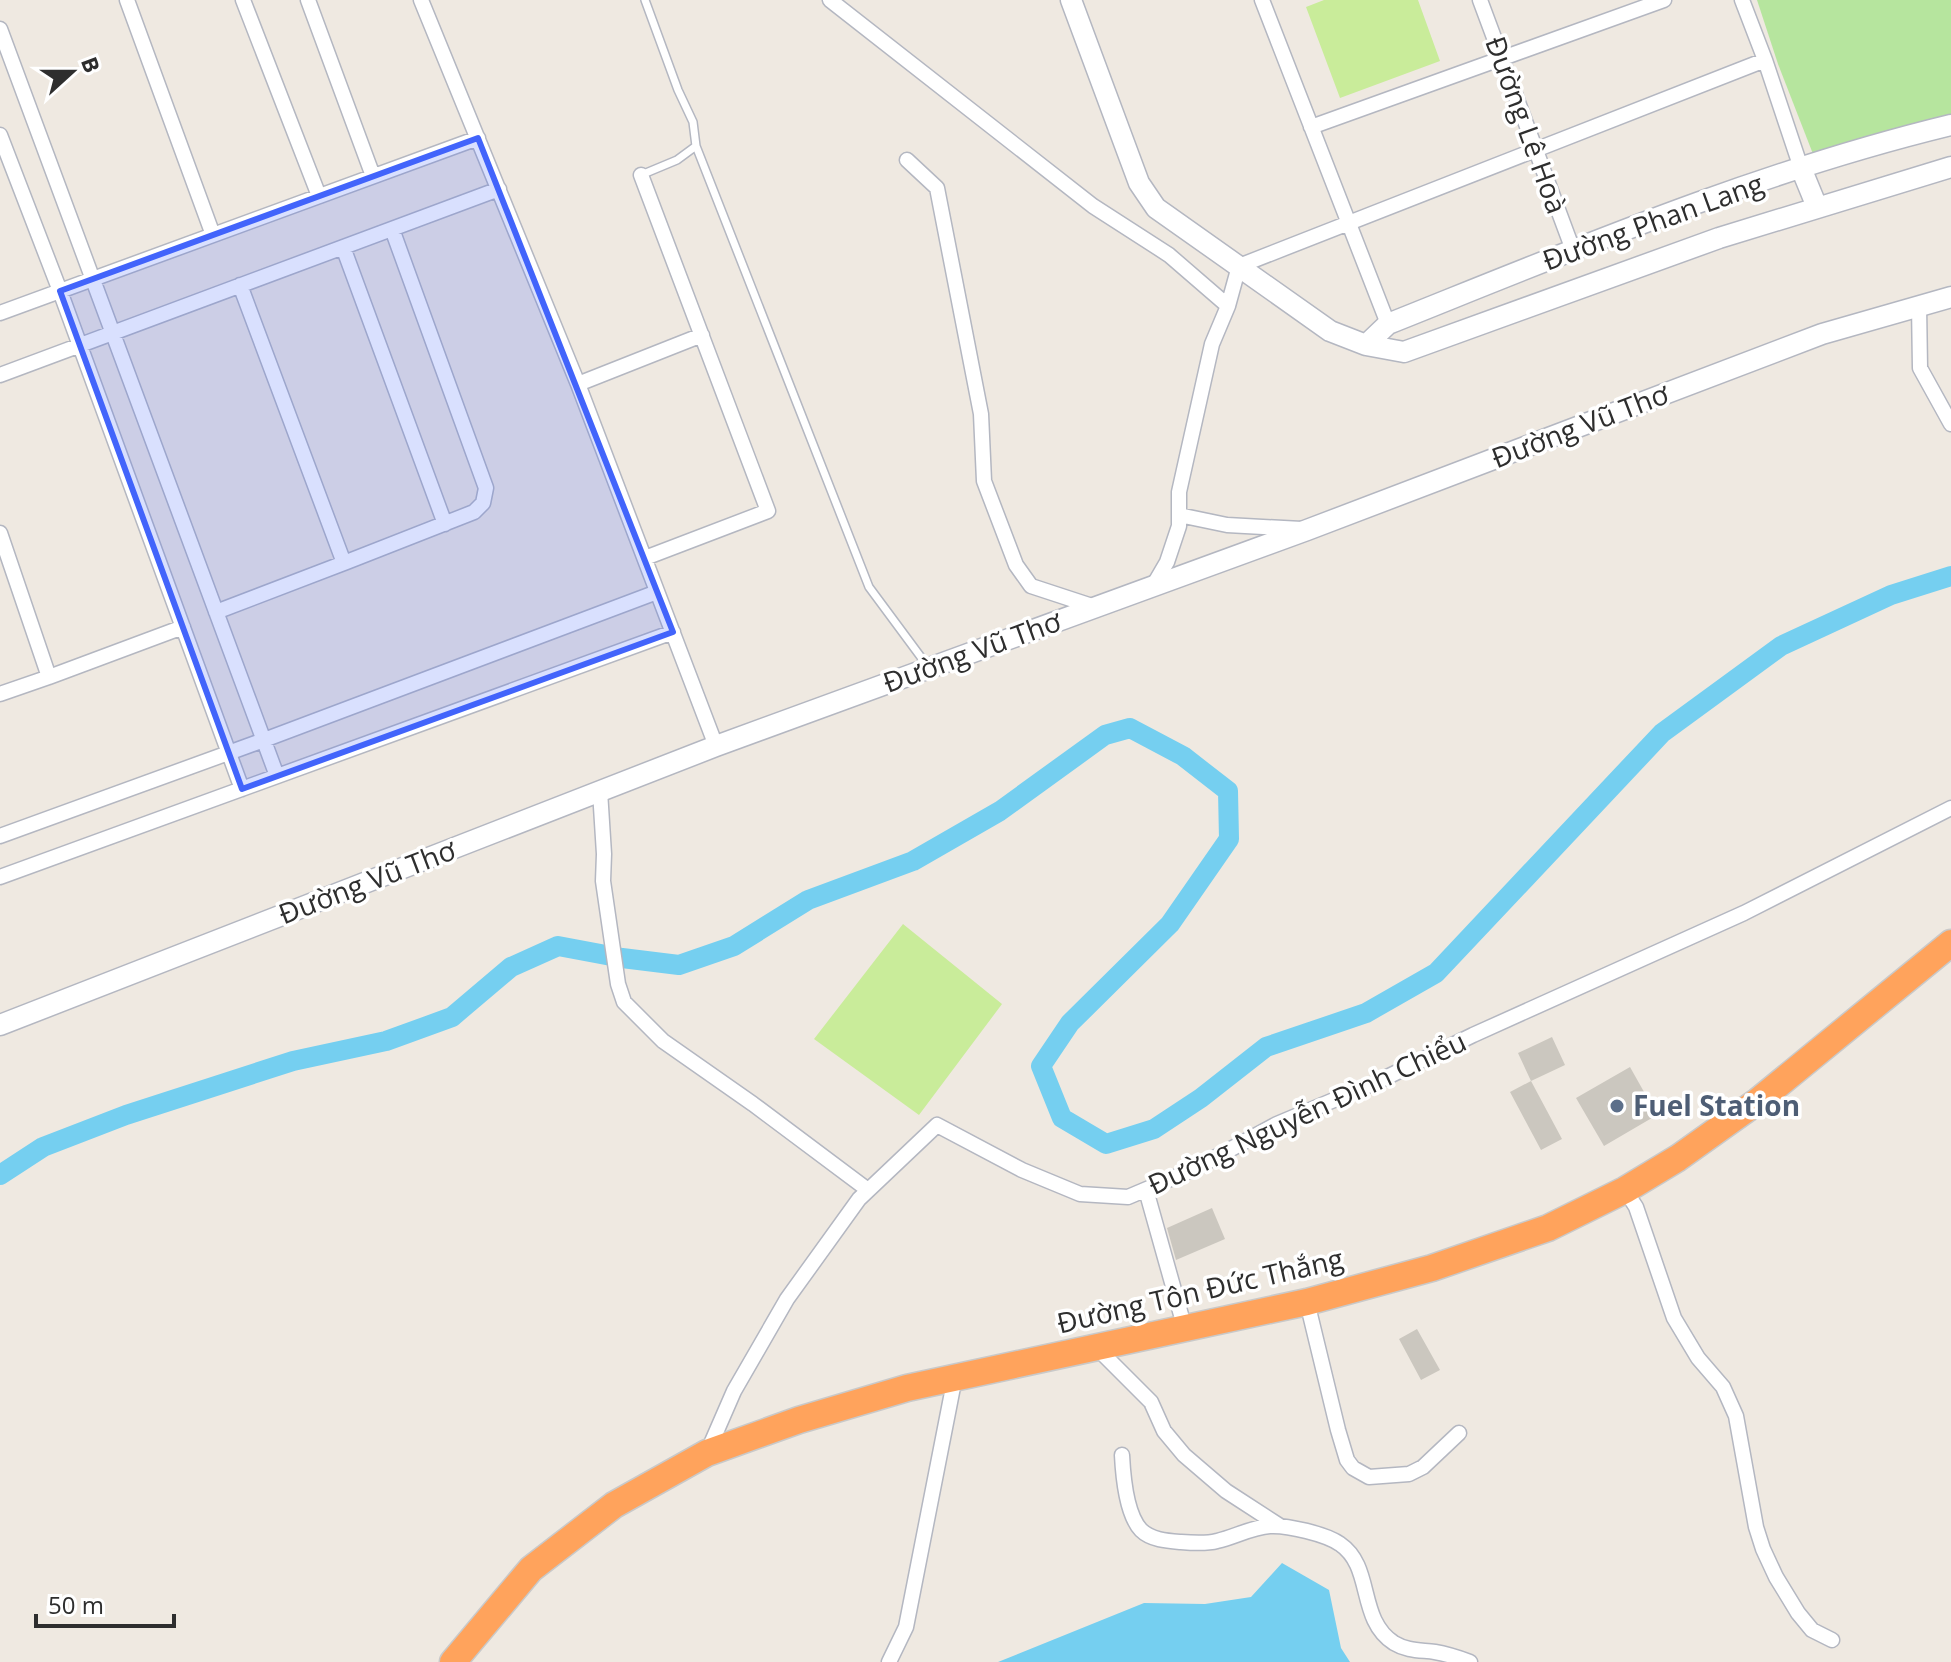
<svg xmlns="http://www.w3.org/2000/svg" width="1951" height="1662" viewBox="0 0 1951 1662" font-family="'Open Sans',sans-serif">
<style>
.green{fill:#b6e59e}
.pitch{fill:#c9ec9a}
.water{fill:#75cff0}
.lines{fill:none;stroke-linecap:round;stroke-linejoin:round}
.canal{stroke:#75cff0;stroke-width:20}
.building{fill:#cbc7bf}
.lane-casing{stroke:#b4b7c1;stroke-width:10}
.street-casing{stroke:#b4b7c1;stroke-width:17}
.secondary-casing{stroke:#b4b7c1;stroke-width:23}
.highway-casing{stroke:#c9c9c9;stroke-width:29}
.lane{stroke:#fff;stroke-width:7}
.street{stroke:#fff;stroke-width:14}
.secondary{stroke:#fff;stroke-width:20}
.highway{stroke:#ffa35c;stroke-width:26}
.marked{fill:#4264fb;fill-opacity:0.2;stroke:#4264fb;stroke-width:6;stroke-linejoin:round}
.service-dot{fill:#5c6f8a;stroke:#fff;stroke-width:3}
.labels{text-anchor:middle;stroke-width:7;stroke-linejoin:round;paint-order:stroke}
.street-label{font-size:28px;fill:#2e2e2e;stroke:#fff}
.service-label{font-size:28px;font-weight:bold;fill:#4e5e75;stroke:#fff;text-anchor:start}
</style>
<rect width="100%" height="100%" fill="#efe9e1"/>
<path class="green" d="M1757,0H1951V119L1813,154L1778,64Z"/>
<path class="pitch" d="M1324,0H1418L1440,61L1340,98L1306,7Z
M903,924L1002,1004L919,1115L814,1039Z"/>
<path class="water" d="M1282,1563L1329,1590L1341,1648L1350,1662H998L1144,1603L1205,1604L1251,1597Z"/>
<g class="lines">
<path class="canal" d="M0,1175L43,1147L126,1115L293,1061L386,1041L452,1017L511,967L558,946L622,958L679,965L734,946L808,900L913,861L1000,811L1105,735L1130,728L1183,756L1228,791L1229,839L1170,924L1070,1023L1041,1066L1062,1118L1106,1144L1154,1129L1201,1098L1266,1047L1366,1013L1436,973L1662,733L1781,646L1891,595L1951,576"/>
</g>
<path class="building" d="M1552,1037L1565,1065L1531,1081L1518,1053Z
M1630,1067L1657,1115L1604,1146L1576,1098Z
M1531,1081L1562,1139L1541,1150L1510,1092Z
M1212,1208L1225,1239L1176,1260L1167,1228Z
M1417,1329L1440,1370L1421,1380L1399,1339Z"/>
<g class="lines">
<g class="lane-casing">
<path id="lane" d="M696,146L869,587L929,668
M641,175L677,160L696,146L693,122L678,90L645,0"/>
</g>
<g class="street-casing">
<path id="street" d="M127,0L213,235
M243,0L319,196
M308,0L373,176
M421,0L578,384L716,746
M830,0L1093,206L1169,255L1228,306L1212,344L1179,492V526L1167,562L1153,586
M1262,0L1388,324
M1480,0L1573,250
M1742,0L1765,60L1801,168
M0,29L277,776
M1311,127L1664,0
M0,135L60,291L242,789
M907,160L937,188L981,414L984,481L1016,565L1031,586L1095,607
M641,175L768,511L645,558
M343,247L445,524
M240,285L344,563L474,512L483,503L486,488L392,229
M1919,305L1920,368L1951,424
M1228,306L1239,266L1765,60
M0,313L478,138
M0,375L499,189
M578,384L702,335
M1179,515L1227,525L1302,529
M0,533L49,677L0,694
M216,612L344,563
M49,677L183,627
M600,791L604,854L603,881L618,984L624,1002L663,1041L753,1104L868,1190
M0,836L264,740L657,592
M0,877L673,632
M1146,1190L1185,1329
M1625,1190L1636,1207L1674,1318L1698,1358L1723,1387L1736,1416L1756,1527L1763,1549L1776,1577L1798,1613L1812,1630L1832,1640
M1307,1302L1338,1430L1347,1460L1353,1468L1369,1477L1409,1474L1423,1467L1459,1433
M1097,1348L1151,1402L1164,1431L1184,1455L1226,1491L1280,1526
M707,1453L734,1391L787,1299L859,1199L937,1125L1022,1170L1080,1194L1128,1197L1194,1169L1277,1124L1379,1081L1473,1035L1744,913L1951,808
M1122,1455C1123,1475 1126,1514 1141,1530C1151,1540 1168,1541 1181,1542C1193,1543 1206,1544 1217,1541C1235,1537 1252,1527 1270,1526C1287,1525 1326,1534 1340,1544C1374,1567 1357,1619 1394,1643C1407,1651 1421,1650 1435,1652C1447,1654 1459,1658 1470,1662
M889,1662L906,1627L955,1377"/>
</g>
<g class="secondary-casing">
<path id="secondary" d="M1071,0L1139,183L1156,208L1330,331L1366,345L1404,352L1719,238L1951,167
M1801,168L1817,207
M1366,345L1388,324C1573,250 1757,172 1951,125
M0,1025L716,746L1307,530L1822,334L1951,297"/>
</g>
<g class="highway-casing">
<path id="highway" d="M453,1662L531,1569L614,1505L707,1453L799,1420L907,1388L1307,1302L1432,1268L1548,1228L1625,1190L1678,1158L1758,1101L1951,943"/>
</g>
<use href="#lane" class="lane"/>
<use href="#street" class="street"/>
<use href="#secondary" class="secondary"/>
<use href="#highway" class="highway"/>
</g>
<path class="marked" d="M478,138L673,632L242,789L60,291Z"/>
<circle class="service-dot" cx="1617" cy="1106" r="8"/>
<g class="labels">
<g class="street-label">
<text transform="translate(1526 125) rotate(70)" y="10">Đường Lê Hoà</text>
<text transform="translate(1653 222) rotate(-20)" y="10">Đường Phan Lang</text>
<text transform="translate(1580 426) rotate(-21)" y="10">Đường Vũ Thơ</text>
<text transform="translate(972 652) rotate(-20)" y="10">Đường Vũ Thơ</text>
<text transform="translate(367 882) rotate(-21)" y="10">Đường Vũ Thơ</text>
<text transform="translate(1307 1113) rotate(-25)" y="10">Đường Nguyễn Đình Chiểu</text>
<text transform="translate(1200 1291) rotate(-13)" y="10">Đường Tôn Đức Thắng</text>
</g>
<g class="service-label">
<text x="1633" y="1116">Fuel Station</text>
</g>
</g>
<g transform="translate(72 72) rotate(69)" stroke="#ffffff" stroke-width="6" paint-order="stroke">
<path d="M0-6L14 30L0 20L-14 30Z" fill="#2e2e2e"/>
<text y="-12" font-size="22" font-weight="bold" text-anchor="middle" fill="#2e2e2e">B</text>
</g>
<path d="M36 1614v12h138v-12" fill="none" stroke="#2e2e2e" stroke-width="4"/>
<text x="48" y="1614" font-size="24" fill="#2e2e2e" stroke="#ffffff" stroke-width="6" paint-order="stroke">50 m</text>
</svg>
